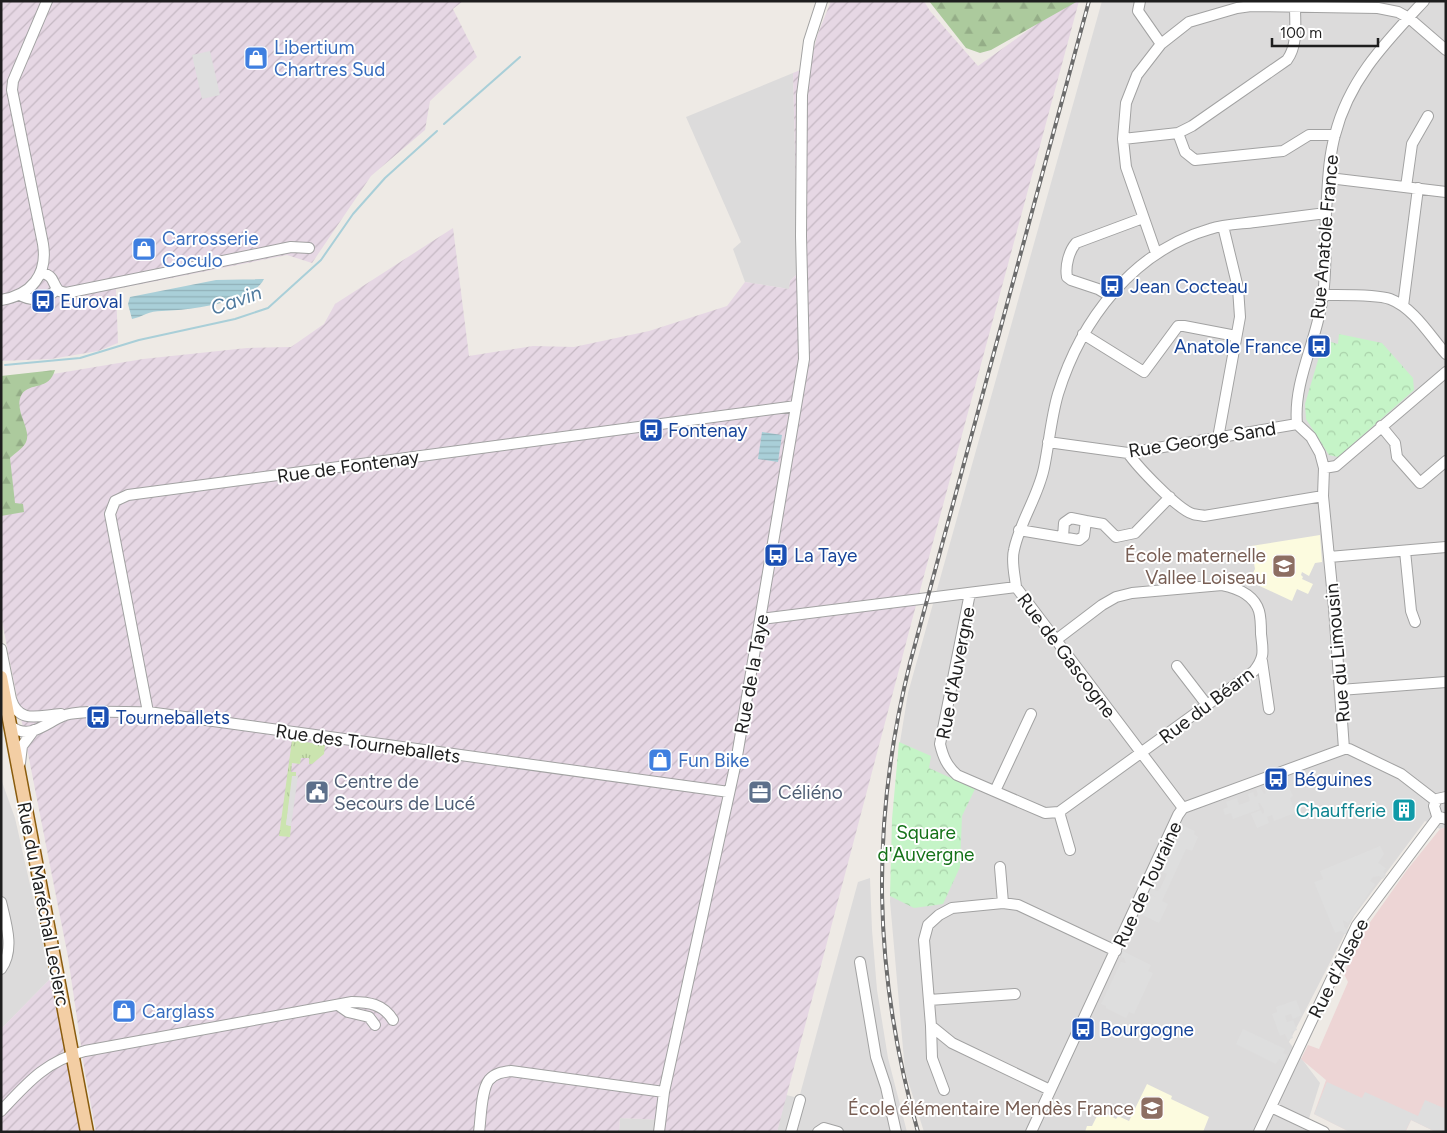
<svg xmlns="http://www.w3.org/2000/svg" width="1447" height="1133" viewBox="0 0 1447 1133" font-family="Figtree,sans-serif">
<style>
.residential{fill:#dcdbdb}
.commercial{fill:#edd5d5}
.industrial{fill:url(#industrial-furrows)}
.education{fill:#fcfbdf}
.grass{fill:url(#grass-tufts)}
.forest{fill:url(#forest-firs)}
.park{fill:url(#park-crowns)}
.parking{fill:#dedede}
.water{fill:url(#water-rules)}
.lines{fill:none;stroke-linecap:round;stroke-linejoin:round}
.stream{stroke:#a9cfd8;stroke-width:2}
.minor-casing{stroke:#a2a2a2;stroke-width:12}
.major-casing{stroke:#8a5c0d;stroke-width:15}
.minor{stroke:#fff;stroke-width:10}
.major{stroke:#f3cea4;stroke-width:12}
.rail-casing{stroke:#6c6c6c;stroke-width:4}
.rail{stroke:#fff;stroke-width:2;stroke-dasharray:5.5;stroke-linecap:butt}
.labels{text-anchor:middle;stroke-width:4;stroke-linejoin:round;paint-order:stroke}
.shop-label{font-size:19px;fill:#366cbe;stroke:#fff;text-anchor:start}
.street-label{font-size:19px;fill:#1e1e1e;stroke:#fff}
.transit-label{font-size:19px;fill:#164399;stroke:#fff;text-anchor:start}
.education-label{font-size:19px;fill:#785e54;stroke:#fff;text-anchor:end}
.service-label{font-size:19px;fill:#4e5e75;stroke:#fff;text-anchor:start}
.culture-label{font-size:19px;fill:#0d838f;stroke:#fff;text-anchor:end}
.park-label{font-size:19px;fill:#157219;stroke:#fff}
.water-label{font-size:20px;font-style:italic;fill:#507a9e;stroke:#fff}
</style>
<defs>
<pattern id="industrial-furrows" width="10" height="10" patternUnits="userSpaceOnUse" patternTransform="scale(1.25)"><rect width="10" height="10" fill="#e6d7e4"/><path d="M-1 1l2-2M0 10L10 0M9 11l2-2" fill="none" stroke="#c5b8c3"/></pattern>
<pattern id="grass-tufts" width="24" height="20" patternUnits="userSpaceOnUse" patternTransform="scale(1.25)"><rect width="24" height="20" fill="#cbe4af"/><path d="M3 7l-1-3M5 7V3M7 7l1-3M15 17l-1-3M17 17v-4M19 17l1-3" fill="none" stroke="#aec396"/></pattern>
<pattern id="forest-firs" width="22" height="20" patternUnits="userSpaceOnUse" patternTransform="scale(1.25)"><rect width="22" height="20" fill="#acca9d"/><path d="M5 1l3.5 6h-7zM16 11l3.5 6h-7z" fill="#94ad87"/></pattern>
<pattern id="park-crowns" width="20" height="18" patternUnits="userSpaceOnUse" patternTransform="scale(1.25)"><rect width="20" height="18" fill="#c5f4c7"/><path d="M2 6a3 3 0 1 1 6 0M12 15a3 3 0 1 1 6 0" fill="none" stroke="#a9d1aa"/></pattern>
<pattern id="water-rules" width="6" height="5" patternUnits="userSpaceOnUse" patternTransform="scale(1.25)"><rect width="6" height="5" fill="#a9cfd8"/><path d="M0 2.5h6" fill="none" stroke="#91b1b9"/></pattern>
</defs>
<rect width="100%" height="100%" fill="#eeeae5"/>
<path class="residential" d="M1102,1H1446V827L1440,829L1425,821L1354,916L1289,1042L1320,1083L1306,1128L1311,1132H924L905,1071L890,901L900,742L908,693Z
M793,73L798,273L790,281L789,289L745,282L733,249L741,242L686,117Z
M1,779L15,818L51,978L1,1029Z
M870,878L872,930L877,990L888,1058L907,1132H777L786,1095L799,1098L858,882Z
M620,1118L665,1120L664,1132H619Z"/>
<path class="commercial" d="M1446,827V1132H1436L1411,1120L1406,1131L1350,1132L1314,1114L1326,1080L1301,1059L1308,1045L1319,1049L1348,982L1344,974L1361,935L1407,870L1440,829Z"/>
<path class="industrial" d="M1,1H463L453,9L477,57L430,101L425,130L371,176L312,263L287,255L116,289L118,343L98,351L51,359L1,361Z
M831,1H924L930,11L978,66L1069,1H1079L915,609L777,1132H664L665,1120L620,1118L619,1132H96L85,1073L68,957L1,616V456L23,379L143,359L247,348L291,347L324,324L335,304L453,228L469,356L533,346L574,347L649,331L727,306L745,282L789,289L790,281L798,273L793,73L810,66L817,36Z
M51,978L70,1073L81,1132H1V1029Z"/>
<path class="education" d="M1320,535L1322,562L1315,563L1309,576L1302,572L1301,575L1303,577L1302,579L1313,584L1308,594L1297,589L1292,601L1249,581L1255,569L1251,546Z
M1147,1084L1172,1096L1171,1099L1209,1117L1203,1132H1085L1087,1126H1092L1100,1110L1116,1119L1118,1116L1129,1121Z"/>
<path class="grass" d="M292,740L325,745L324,754L312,764H309V758H301L300,764L292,763L291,772H296V776H293L286,825L291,826L290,837L279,836Z"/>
<path class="forest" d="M929,1H1078L991,50L980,53L966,48Z
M55,370C49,391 30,382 22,394C12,410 34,430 25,444C22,449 15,453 10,458L15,503L23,504L24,512L1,516V376Z"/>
<path class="park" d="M1339,334L1382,343L1413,378L1414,390L1338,457L1329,455L1306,419L1305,404L1324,340L1338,344Z
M899,742L931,756L929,768L975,789L962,816L960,867L943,904L914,908L890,896L892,819Z"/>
<path class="parking" d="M210,51L220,95L202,99L192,55Z
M292,776H298L291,826L286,825Z
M1286,780L1293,796L1290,798L1295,813L1274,821L1272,815L1267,817L1269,823L1257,828L1251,814L1261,810L1262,814L1264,813V810L1260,803H1258L1260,809L1233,819L1231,813L1225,815L1223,809L1228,807L1226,802L1237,798L1239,805L1250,801L1248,794L1253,792L1255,797L1257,796L1258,794L1256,789L1260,787L1264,794L1266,793L1264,788Z
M1184,826L1195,831L1194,834L1198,837L1192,851L1186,849L1162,901L1168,904L1159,923L1142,915L1151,895L1156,897L1147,892L1149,887L1157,891L1160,889L1167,874L1162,872Z
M1380,846L1384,854L1378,863L1386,868L1383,872L1386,875L1383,879L1379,876L1373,877L1370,881L1375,884L1348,923L1343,920L1344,927L1350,931L1347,935L1341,931L1335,933L1314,882L1323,879L1320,871Z
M1123,951L1151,965L1148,971L1153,973L1134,1014L1129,1012L1126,1018L1106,1008V1006L1101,1004L1121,962L1126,963L1124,958L1121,957Z
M1296,1000L1302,1015L1293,1019L1291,1014L1285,1016L1287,1022L1293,1020L1297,1030L1291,1032L1293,1038L1288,1040L1285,1034L1280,1036L1272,1014L1277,1012L1276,1007Z
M1243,1029L1285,1049L1283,1053L1287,1055L1284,1061L1279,1059L1276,1064L1236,1044Z
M1327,1082L1362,1098L1365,1092L1418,1116L1425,1100L1446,1109V1132H1436L1411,1120L1405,1132L1388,1130V1132H1350L1314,1114Z"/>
<path class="water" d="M264,279C254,301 199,308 178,310C168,311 155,310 146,314C141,316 137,318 132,319L128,304L130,297L216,280Z
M762,432L782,435L778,462L758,459Z"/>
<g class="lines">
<path class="stream" d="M444,124L520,57
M5,365L80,358L139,340L235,319L268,308L321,260L353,214L385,178L437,131"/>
<g class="minor-casing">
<path id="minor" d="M1140,1L1138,11L1161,44
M1178,133L1185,152L1195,160L1283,151L1309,135H1335
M1123,139L1178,133L1192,126L1287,60C1298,45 1295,25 1295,6
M1329,178L1446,192
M1406,187L1412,144L1428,116
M1156,253L1126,167L1123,139L1126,103L1137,75L1161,44L1189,22L1237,8L1251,6L1378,8L1398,12L1409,18L1446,50
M41,272C57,278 50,281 59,291L66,293L291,247L309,248
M20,295C32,302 47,300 57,289
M1323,295C1339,295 1376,294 1390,299C1414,308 1430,336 1446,354
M1110,296L1098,289L1071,280L1067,277C1065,266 1069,251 1076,243L1143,218
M1,300C31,295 48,275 43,244L12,90L13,81L47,1
M1403,306L1418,188
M1083,334L1144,372L1178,326H1184L1236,336
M1381,426L1395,443L1397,457L1420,483L1446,461
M1218,438L1240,317L1238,288L1223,226
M1048,442L1128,453L1297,424
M1128,453C1137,466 1178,510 1193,514C1196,515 1201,515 1204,516L1323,496
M1324,468L1336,466L1446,372
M1019,530L1079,540L1084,536L1086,521L1103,524L1116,537L1135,533L1170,497
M1063,537L1064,523L1071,518L1086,521
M1405,551L1411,611L1415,622
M1329,557L1446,547
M1016,587C1015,576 1011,561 1014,550C1020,521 1038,497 1044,468C1049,444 1051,418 1058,394C1081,320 1133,251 1210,229C1225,224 1240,224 1255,222C1279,219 1302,216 1326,213
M1016,587L1183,808
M970,593L940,744C943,757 947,766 957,775L1045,813L1059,812L1254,671C1265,657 1263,651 1261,634C1261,627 1261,618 1259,611C1254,595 1237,588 1222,585L1132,593L1116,597L1102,605L1056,640
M761,619L1016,587
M1,649L11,699C19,725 40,715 61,714
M1262,661L1269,709
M1177,666L1207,705
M1340,690L1446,682
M148,712L110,514L115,501L128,495L796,406
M11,726C29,741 46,723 63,716C78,709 130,713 148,712L729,792
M1344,749L1334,608L1323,496L1324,468L1320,453L1311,437L1297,424C1293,380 1318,339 1323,295C1327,267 1325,239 1326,211C1328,186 1328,160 1335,135C1349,79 1386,42 1424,1
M20,763L22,746L34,730
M995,791L1031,714
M1446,797L1437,799L1434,806L1437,816L1446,819
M1059,812L1070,850
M1000,867L1003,903
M1,902C6,923 15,950 1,969
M860,962L876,1057L886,1087L896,1132
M929,1000L1015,994
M338,1005L348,1012L369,1017L375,1025
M931,1026L932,1058L944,1090
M1050,1090L952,1043L931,1026L924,940L928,925L939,915L952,908L1003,903L1018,905L1116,951
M1271,1107L1324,1132
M1,1111C28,1082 46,1061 85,1051L352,1002C369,1002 383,1004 393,1020
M479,1132C481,1119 481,1090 489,1080C495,1073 503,1072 511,1071L664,1092
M659,1132L664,1092L736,762L804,359L801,236L802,95L809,41L822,1
M791,1132L800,1100
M818,1132L824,1128L838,1132
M1031,1132L1178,815L1183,808L1344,749H1349L1401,774L1436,801
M1259,1132L1357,925L1438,817"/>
</g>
<g class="major-casing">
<path id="major" d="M1,677L87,1132"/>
</g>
<use href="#minor" class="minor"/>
<use href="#major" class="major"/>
<g class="rail-casing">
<path id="rail" d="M918,1132C873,972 870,824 910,663L1089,1"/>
</g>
<use href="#rail" class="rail"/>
</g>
<defs>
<g id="shop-square" transform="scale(1.25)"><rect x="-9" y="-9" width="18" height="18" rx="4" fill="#3f7fe0" stroke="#fff"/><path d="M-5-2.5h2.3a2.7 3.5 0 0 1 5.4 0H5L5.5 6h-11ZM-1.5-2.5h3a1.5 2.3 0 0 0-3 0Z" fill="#fff"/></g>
<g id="bus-square" transform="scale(1.25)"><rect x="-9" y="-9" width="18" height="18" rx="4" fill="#1a4fb4" stroke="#fff"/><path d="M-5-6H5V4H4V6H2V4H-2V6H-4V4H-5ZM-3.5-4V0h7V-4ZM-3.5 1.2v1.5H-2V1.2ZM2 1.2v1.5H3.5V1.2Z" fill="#fff"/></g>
<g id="school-square" transform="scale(1.25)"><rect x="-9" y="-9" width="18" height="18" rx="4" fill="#8d6e63" stroke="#fff"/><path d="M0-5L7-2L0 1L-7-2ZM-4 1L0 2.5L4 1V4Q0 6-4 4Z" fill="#fff"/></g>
<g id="civic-square" transform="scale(1.25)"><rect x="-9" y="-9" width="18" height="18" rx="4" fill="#5c6f8a" stroke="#fff"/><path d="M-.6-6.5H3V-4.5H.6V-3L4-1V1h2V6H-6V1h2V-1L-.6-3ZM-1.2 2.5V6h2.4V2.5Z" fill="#fff"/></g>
<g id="office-square" transform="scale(1.25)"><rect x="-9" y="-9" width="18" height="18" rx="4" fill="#5c6f8a" stroke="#fff"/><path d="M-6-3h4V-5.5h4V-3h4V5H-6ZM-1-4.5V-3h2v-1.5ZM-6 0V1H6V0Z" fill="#fff"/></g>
<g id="building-square" transform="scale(1.25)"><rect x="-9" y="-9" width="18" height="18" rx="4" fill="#0f9aa8" stroke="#fff"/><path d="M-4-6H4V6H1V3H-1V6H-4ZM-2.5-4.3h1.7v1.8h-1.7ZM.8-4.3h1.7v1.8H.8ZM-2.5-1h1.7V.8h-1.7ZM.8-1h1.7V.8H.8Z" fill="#fff"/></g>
</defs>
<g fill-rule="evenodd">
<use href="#shop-square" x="256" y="58"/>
<use href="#shop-square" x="144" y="249"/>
<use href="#bus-square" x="1112" y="286"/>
<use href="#bus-square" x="43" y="301"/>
<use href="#bus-square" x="1319" y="346"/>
<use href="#bus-square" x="651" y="430"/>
<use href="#bus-square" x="776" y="555"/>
<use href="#school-square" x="1284" y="566"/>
<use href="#bus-square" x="98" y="717"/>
<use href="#shop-square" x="660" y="760"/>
<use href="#bus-square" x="1276" y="779"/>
<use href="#civic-square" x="317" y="792"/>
<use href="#office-square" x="760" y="792"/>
<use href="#building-square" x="1404" y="810"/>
<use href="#shop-square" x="124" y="1011"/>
<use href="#bus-square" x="1083" y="1029"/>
<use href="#school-square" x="1152" y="1108"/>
</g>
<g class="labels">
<g class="shop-label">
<text x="274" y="54">Libertium<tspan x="274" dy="22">Chartres Sud</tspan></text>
<text x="162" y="245">Carrosserie<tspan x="162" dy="22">Coculo</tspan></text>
<text x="678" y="767">Fun Bike</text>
<text x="142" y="1018">Carglass</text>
</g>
<g class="street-label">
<text transform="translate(1324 237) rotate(-85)" y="7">Rue Anatole France</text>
<text transform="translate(1202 439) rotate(-9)" y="7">Rue George Sand</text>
<text transform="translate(348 466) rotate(-8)" y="7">Rue de Fontenay</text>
<text transform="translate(1337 653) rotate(-95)" y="7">Rue du Limousin</text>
<text transform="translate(1067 655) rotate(53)" y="7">Rue de Gascogne</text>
<text transform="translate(955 673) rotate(-79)" y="7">Rue d'Auvergne</text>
<text transform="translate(751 674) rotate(-80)" y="7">Rue de la Taye</text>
<text transform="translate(1206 705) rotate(-37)" y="7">Rue du Béarn</text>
<text transform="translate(368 743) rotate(8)" y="7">Rue des Tourneballets</text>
<text transform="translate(1147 884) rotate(-65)" y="7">Rue de Touraine</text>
<text transform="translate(44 904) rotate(79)" y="7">Rue du Maréchal Leclerc</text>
<text transform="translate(1338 968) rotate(-63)" y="7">Rue d'Alsace</text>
</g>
<g class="transit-label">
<text x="1130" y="293">Jean Cocteau</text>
<text x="60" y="308">Euroval</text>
<text x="1302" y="353" text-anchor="end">Anatole France</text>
<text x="668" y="437">Fontenay</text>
<text x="794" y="562">La Taye</text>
<text x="116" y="724">Tourneballets</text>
<text x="1294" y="786">Béguines</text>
<text x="1100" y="1036">Bourgogne</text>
</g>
<g class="education-label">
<text x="1266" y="562">École maternelle<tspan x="1266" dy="22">Vallee Loiseau</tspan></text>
<text x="1134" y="1115">École élémentaire Mendès France</text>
</g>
<g class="service-label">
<text x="334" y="788">Centre de<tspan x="334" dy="22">Secours de Lucé</tspan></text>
<text x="778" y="799">Céliéno</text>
</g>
<g class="culture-label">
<text x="1386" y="817">Chaufferie</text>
</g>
<g class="park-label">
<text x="926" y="839">Square<tspan x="926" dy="22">d'Auvergne</tspan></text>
</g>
<g class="water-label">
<text transform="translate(236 300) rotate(-19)" y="7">Cavin</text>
</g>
</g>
<rect width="1447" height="1133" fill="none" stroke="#1e1e1e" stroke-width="5"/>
<path d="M1272 38v8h106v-8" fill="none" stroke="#1e1e1e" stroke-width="2.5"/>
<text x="1280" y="38" font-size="15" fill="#1e1e1e" stroke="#ffffff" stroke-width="4" paint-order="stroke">100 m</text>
</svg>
